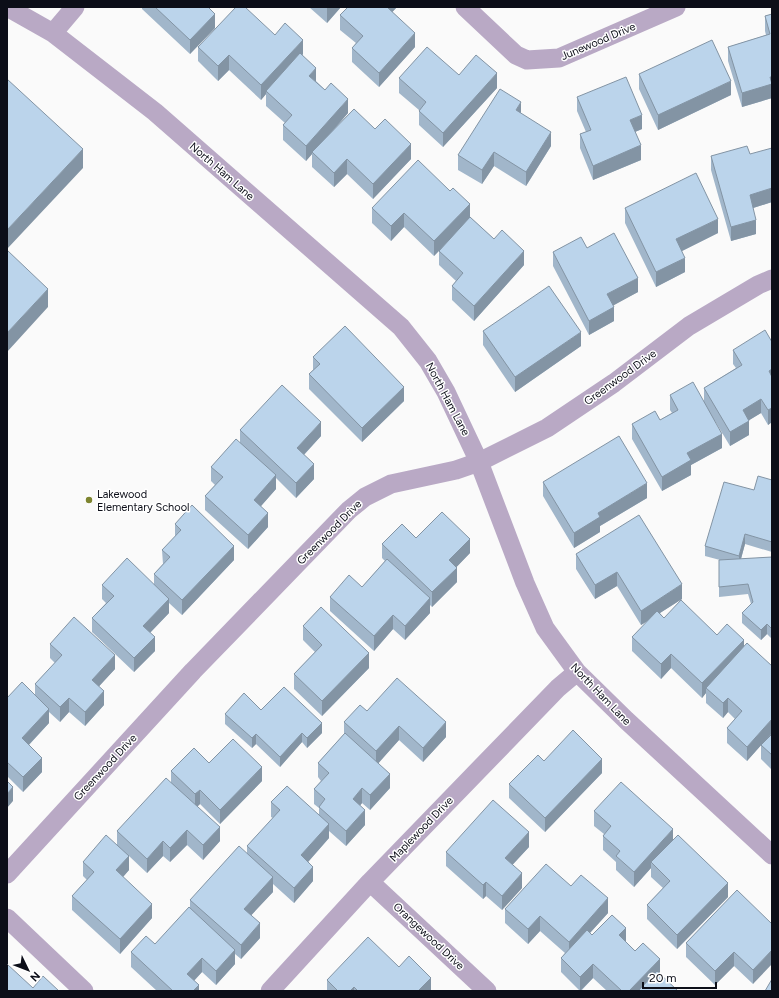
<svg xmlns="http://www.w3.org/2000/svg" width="779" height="998" viewBox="0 0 779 998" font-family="Figtree,sans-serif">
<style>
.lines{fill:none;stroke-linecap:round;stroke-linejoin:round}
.minor{stroke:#b9a9c5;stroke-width:19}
.wall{fill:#a1b6ca}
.shaded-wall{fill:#8394a4}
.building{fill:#bbd4eb;stroke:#8394a4}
.poi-dot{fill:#7d842f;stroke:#fff;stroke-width:1.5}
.labels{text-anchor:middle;stroke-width:3;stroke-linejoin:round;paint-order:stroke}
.street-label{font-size:11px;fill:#0c0e18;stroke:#fff}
.poi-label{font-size:11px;fill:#0c0e18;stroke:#fff;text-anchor:start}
</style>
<rect width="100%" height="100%" fill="#fafafa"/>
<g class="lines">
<path class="minor" d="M7,7L53,33L155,112L401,327L428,361L446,392L479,462L525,583L545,628L577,672L626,720L772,855
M465,7L516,55L527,60L559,58L676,7
M53,33L75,7
M7,874L193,671L349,510L365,497L391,484L456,470L479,462L547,428L614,383L689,326L758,285L772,279
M370,882L487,991
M7,918L84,991
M270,991L370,882L558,688L577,672"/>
</g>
<path class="wall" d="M142,7H208L215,28L190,54L142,9Z
M309,7H341L327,23Z
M348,7H397L392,12L415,47L379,87L352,62V48L356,43L340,30V15Z
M772,14V98L742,107L728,61V47L766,35L765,31V16Z
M275,35L303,54L302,56L316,81L348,113L334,130L375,129L411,159L373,199L347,174L334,187L312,167V154L306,161L283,140V125L285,123L266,106V94L261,100L229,70L218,81L198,61V47Z
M639,74L731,95L658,130L639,89Z
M459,75L497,88L443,147L419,125V110L399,93V78Z
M577,97L642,129L635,132L641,160L593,180L580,148V134L586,132L577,111Z
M521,113L551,146L526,186L494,166L482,184L458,170V155Z
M750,154L772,202L753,208L756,234L731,241L711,170V156Z
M372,208L470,217L494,239L524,265L474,321L452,300V286L456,281L439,265V251L434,256L404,227L391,241L372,223Z
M625,208L718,233L682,251L685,272L656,287L625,223Z
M587,248L638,292L613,305L614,321L589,335L553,266V252Z
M483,331L581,346L515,392L483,345Z
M772,342V422L768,425L761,413L749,420V435L730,446L715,421L722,448L691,465V475L662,491L632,439V424L660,420L672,413L670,410V395L704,401V388L736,368L733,364V350Z
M313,357L404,401L362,442L309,389V374L313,370Z
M240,430L321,436L304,455L314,479L296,498L276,478V489L261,506L268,527L248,549L205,510V496L215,485L211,481V467L240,443Z
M772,480V552L745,544L741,559L772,557V639L767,634L761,640L742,623V613L751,604L748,594L719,597V560H720L705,556V546L754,490Z
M543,482L647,498L600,526V532L574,548L543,496Z
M175,524L234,560L182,615L169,603V613L150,633L155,651L134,672L92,632V618L106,603L102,599V585L154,584V574L163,564L162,550L175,537Z
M416,538L470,553L456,567L457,582L432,607L430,605V613L405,640L393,629L374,651L330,611V597L362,587L385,561L382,558V544Z
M576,554L682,599L660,613L664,618L717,635L744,647L772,734V770L761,759V745L747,761L727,743V728L735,719L728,712L723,718L706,703V693L702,698L671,668L661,679L632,651V637L648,621L641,625L617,586L595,599L576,569Z
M303,626L369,668L322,716L294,689V674L315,652L303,640Z
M50,644L115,669L99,686L104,705L85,726L69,712L60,722L49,712V723L29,745L42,772L23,792L7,776V698L35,695V684L55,663L50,658Z
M261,710L322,733L307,748L302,742L280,767L256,744L252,748L225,724V714Z
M367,711L446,737L423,762L399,740L378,763L390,788L370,810L362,803L360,806L365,825L346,846L329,831V838L308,862L313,881L294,903L273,884V892L251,915L260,938L241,959L235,954V964L216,985L202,972L194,981L199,991H157L131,967V952L155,944L190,908V900L247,854V846L273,818L271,817V802L319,814V808L314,804V789L321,781L318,777V763L344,734V722Z
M544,761L602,773L545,832L509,798V784Z
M209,763L262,781L220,824L200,804L197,806L220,841L203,860L187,845L170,862L163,856L147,873L129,856V870L123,877L152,918L120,954L72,910V896L87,880L83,876V862L117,845V831L171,782V771Z
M594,811L673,840L728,897L677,949L647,919V905L663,888L651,877V868L634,887L616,870V862L603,850V836L604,834L594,826Z
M529,847L512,865L522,888L502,910L486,896L483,899L446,866V852Z
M571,886L608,913L590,933L592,935L626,942L678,991H607L593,978L581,991H580L561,972V958L565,953L540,931L528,944L505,923V909Z
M772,924L753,984L734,966L715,985L686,957V943Z
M399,967L431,991H327V980Z"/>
<path class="shaded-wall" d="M328,7H341L327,23V8Z
M385,7H397L385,20Z
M215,14V28L190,54V40Z
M415,33V47L379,87V73Z
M303,40V54L267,93L266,91V94L261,100V85Z
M229,55V70L218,81V66Z
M316,68V82L309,76Z
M497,73V88L443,147V133Z
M770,77H772V98L742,107V93Z
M731,81V95L658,130V115Z
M348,99V113L313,153L312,152V154L306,161V146Z
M521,102V116L516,110Z
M642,115V129L630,134V120Z
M551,132V146L526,186V172Z
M411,144V159L373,199V184Z
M641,145V160L593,180V166Z
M83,149V168L7,249V230Z
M494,152V166L482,184V170Z
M347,159V174L334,187V173Z
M772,188V202L750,209V195Z
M470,204V218L434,256V241Z
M404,213V227L391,241V226Z
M718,219V233L676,254V239Z
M756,220V234L731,241V227Z
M524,251V265L474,321V306Z
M685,258V272L656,287V272Z
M638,278V292L607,309V294Z
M48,289V307L7,352V333Z
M614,307V321L589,335V321Z
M581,332V346L515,392V377Z
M772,369V384L769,371Z
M404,387V401L362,442V428Z
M761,399V413L743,424V410Z
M772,408V422L768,425V410Z
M749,421V435L730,446V432Z
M321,422V436L297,462V448Z
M722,434V448L691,465V475L662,491V477L687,453Z
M314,464V479L296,498V483Z
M276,475V489L254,514V500Z
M647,483V498L600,526V532L574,548V533L598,513Z
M268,513V527L248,549V535Z
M745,534V544L739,566V556Z
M470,539V553L449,575V560Z
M234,546V560L182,615V600Z
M457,568V582L432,607V592Z
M617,572V586L595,599V585Z
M682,584V599L641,625V611Z
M430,598V613L405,640V626Z
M169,599V613L143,640V626Z
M393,615V629L374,651V636Z
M767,624V634L761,640V630Z
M155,637V651L134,672V658Z
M744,640V654L706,688V693L702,698V683Z
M369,653V668L322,716V701Z
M671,654V668L661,679V664Z
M115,655V669L92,694V680Z
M104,691V705L85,726V712Z
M69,698V712L60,722V707Z
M728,698V712L723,718V703Z
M49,709V723L22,752V738Z
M772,719V733L747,761V747Z
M446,722V737L423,762V748Z
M322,723V733L307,748V738Z
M399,726V740L376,766V751Z
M302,733V742L280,767V757Z
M256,734V744L252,748V738Z
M42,758V772L23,792V777Z
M602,759V773L545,832V818Z
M262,767V781L220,824V810Z
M390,774V788L370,810V795Z
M13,787V801L7,808V794Z
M362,788V803L353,814V799Z
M200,790V804L195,809V794Z
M365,810V825L346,846V831Z
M329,824V838L301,870V855Z
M220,827V841L203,860V845Z
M673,829V844L651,862V868L634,887V872Z
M187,830V845L170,862V848Z
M529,832V847L505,873V858Z
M163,841V856L147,873V859Z
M129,856V870L116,885V870Z
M313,867V881L294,903V888Z
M522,873V888L502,910V896Z
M273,877V892L244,923V909Z
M486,882V896L483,899V885Z
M728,883V897L677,949V935Z
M608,898V913L569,956V942Z
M152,904V918L120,954V939Z
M540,916V931L528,944V929Z
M260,923V938L241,959V945Z
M626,928V943L619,935Z
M235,950V964L216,985V971Z
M772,950V964L753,984V970Z
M734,952V966L715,985V971Z
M202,958V972L187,988V974Z
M660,959V973L643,991H629Z
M593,964V978L580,991V977Z
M431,978V991H418Z
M199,985V991H193Z
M354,987V991H350Z"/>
<path class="building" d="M155,7H208L215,14L190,40Z
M236,7H245L275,35L285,23L303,40L261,85L229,55L218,66L198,47Z
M348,7H387L415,33L379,73L352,48L363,36L340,15Z
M772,14V77H770L772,84L742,93L728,47L770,34L765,16Z
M712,40L731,81L658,115L639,74Z
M427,47L459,75L476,55L497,73L443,133L419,111L426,102L399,78Z
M300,53L316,68L309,76L325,90L331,83L348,99L306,146L283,125L292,115L266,91Z
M626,77L642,115L630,120L641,145L593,166L580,134L591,130L577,97Z
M7,79L83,149L7,230Z
M500,89L521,102L516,110L551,132L526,172L494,152L482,170L458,155Z
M354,109L375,129L385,119L411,144L373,184L347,159L334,173L312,152Z
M747,146L750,154L772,148V188L750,195L756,220L731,227L711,156Z
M418,160L450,191L453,188L470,204L434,241L404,213L391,226L372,208Z
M696,173L718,219L676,239L685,258L656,272L625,208Z
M470,217L494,239L502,230L524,251L474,306L452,286L463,273L439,251Z
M614,233L638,278L607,294L614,307L589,321L553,252L581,237L587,248Z
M7,250L48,289L7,333Z
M549,286L581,332L515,377L483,331Z
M345,326L404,387L362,428L309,374L320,364L313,357Z
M765,330L772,342V369L769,371L772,377V408L768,410L761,399L743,410L749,421L730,432L704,388L742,365L733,350Z
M693,382L722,434L687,453L691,460L662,477L632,424L655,411L660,420L678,410L670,395Z
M282,385L321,422L297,448L314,464L296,483L240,430Z
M619,436L647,483L598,513L600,517L574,533L543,482Z
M236,439L276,475L254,500L268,513L248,535L205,496L223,477L211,467Z
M758,476L772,480V542L745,534L739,556L705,546L724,482L754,490Z
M192,505L234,546L182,600L154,574L170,557L162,550L181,530L175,524Z
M442,512L470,539L449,560L457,568L432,592L382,544L402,524L416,538Z
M639,515L682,584L641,611L617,572L595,585L576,554Z
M772,557V629L767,624L761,630L742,613L753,602L748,584L719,587V560Z
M127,558L169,599L143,626L155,637L134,658L92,618L114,596L102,585Z
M387,559L430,598L405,626L393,615L374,636L330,597L349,575L362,587Z
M681,600L717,635L727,624L744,640L702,683L671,654L661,664L632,637L657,611L664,618Z
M321,607L369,653L322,701L294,674L322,645L303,626Z
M74,617L115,655L92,680L104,691L85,712L69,698L60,707L35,684L62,655L50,644Z
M747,643L772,666V719L747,747L727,728L742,711L728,698L723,703L706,688Z
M397,678L446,722L423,748L399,726L376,751L344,722L360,705L367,711Z
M22,682L49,709L22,738L42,758L23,777L7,762V698Z
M284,687L322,723L307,738L302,733L280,757L256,734L252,738L225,714L244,693L261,710Z
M573,730L602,759L545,818L509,784L538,755L544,761Z
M345,733L390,774L370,795L362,788L353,799L365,810L346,831L319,807L325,799L314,789L329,773L318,763Z
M772,734V755L761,745Z
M233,739L262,767L220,810L200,790L195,794L171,771L194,748L209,763Z
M166,778L220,827L203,845L187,830L170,848L163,841L147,859L117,831Z
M7,781L13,787L7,794Z
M621,782L673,829L634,872L616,856L620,851L603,836L611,826L594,811Z
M287,786L329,824L301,855L313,867L294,888L247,846L280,810L271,802Z
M493,800L529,832L505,858L522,873L502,896L486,882L483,885L446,852Z
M106,835L129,856L116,870L152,904L120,939L72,896L94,872L83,862Z
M678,835L728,883L677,935L647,905L670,881L651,862Z
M239,846L273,877L244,909L260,923L241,945L190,900Z
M546,864L571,886L581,875L608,898L569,942L540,916L528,929L505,909Z
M737,890L772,924V950L753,970L734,952L715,971L686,943Z
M189,907L235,950L216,971L202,958L187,974L199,985L193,991H173L131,952L146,936L155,944Z
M612,915L626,928L619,935L635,951L643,943L660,959L629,991H622L593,964L580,977L561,958L587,930L592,935Z
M368,937L399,967L409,956L431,978L418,991H358L354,987L350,991H338L327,980Z
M7,964L33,988L43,976L59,991H7Z
M657,971L678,991H638Z
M772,979V991H765Z"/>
<circle class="poi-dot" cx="89" cy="500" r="4"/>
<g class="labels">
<g class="street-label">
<text transform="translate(598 41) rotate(-23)" y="4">Junewood Drive</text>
<text transform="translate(222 171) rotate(41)" y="4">North Ham Lane</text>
<text transform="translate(620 377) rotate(-36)" y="4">Greenwood Drive</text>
<text transform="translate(448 399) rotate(62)" y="4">North Ham Lane</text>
<text transform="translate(329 532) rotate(-45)" y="4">Greenwood Drive</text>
<text transform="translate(601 694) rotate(46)" y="4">North Ham Lane</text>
<text transform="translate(105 767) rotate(-47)" y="4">Greenwood Drive</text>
<text transform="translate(421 829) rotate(-46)" y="4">Maplewood Drive</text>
<text transform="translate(429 936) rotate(43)" y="4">Orangewood Drive</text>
</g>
<g class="poi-label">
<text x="97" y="498">Lakewood<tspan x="97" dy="13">Elementary School</tspan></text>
</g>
</g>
<rect width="779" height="998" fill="none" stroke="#0c0e18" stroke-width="16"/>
<g transform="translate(28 970) rotate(133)" stroke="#ffffff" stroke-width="3" paint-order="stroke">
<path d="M0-3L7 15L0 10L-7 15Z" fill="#0c0e18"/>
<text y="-6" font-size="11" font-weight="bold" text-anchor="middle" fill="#0c0e18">N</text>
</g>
<path d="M643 982v6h73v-6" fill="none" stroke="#0c0e18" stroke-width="2"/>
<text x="649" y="982" font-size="12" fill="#0c0e18" stroke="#ffffff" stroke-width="3" paint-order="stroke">20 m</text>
</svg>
